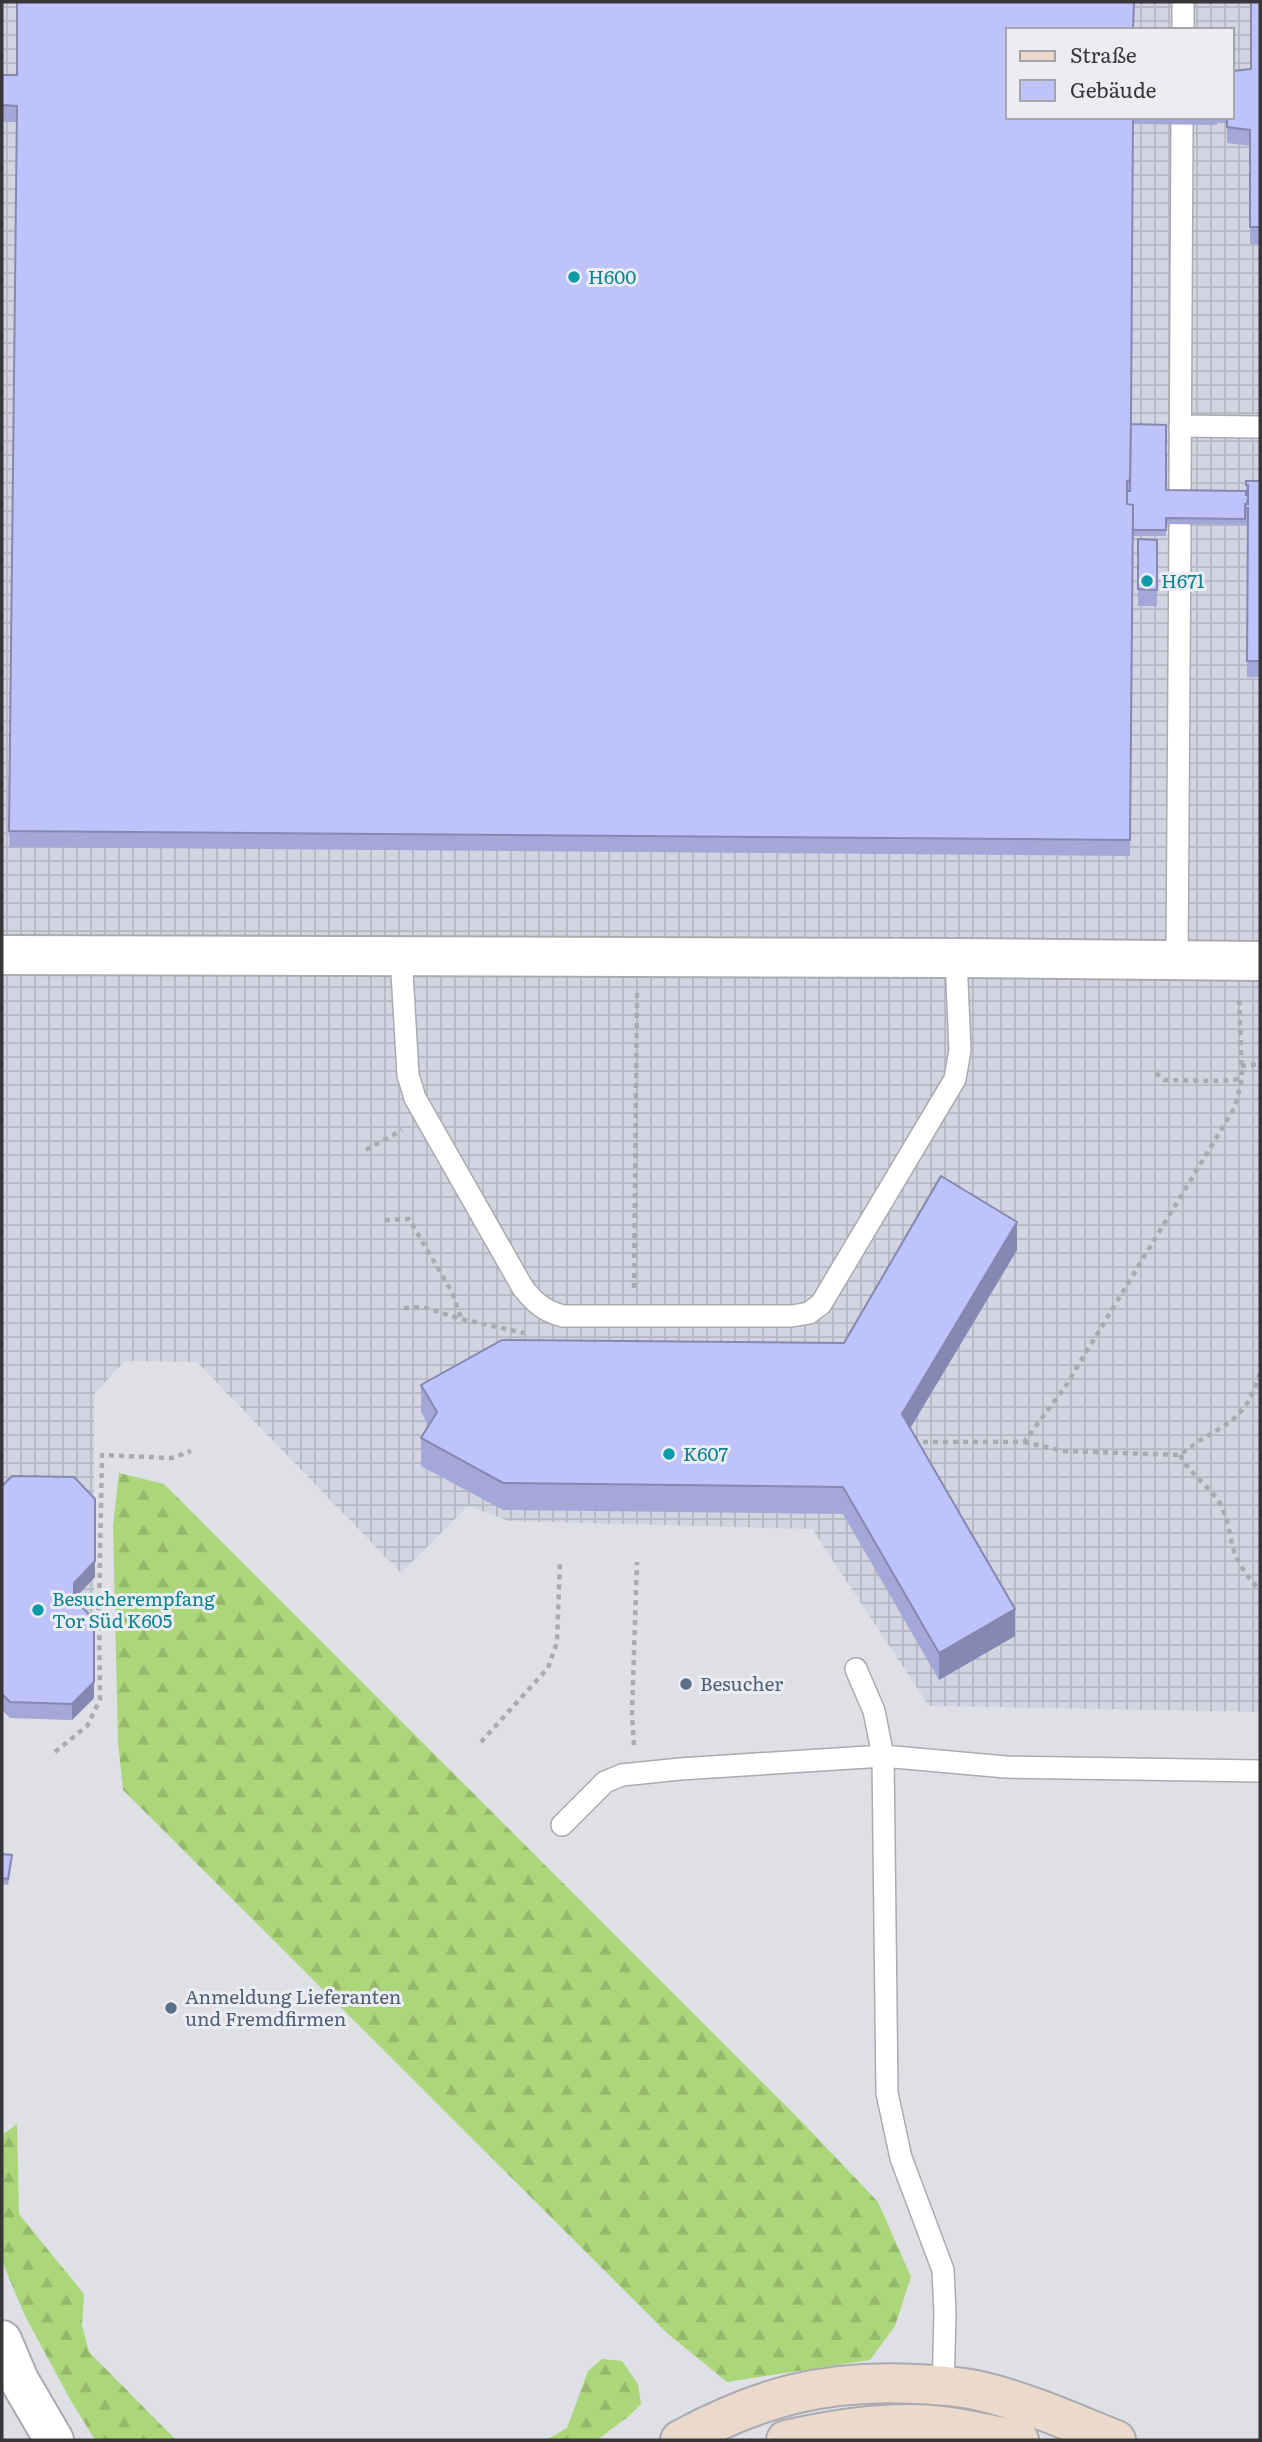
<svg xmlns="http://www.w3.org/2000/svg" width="1262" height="2442" viewBox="0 0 1262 2442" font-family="Literata,serif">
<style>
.industrial{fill:url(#industrial-grid);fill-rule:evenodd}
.forest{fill:url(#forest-firs)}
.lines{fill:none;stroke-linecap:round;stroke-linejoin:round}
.lane-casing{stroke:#aaabb1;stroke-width:24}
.street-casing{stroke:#aaabb1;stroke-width:42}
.secondary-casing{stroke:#aaabb1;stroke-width:42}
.path{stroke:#aaabb0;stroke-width:4.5;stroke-dasharray:5 5;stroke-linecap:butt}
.lane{stroke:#fff;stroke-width:21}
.street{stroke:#fff;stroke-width:38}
.secondary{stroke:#ebdacc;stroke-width:38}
.wall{fill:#a3a8d8}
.shaded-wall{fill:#8588b0}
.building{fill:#bec3fb;stroke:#8588b0;stroke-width:2}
.culture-dot{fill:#0f9aa8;stroke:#ecedf3;stroke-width:2.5}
.service-dot{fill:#5c6f8a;stroke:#ecedf3;stroke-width:2.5}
.labels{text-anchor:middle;stroke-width:6;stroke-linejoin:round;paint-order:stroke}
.culture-label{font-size:19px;fill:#0d838f;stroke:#ecedf3;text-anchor:start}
.service-label{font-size:19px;fill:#4e5e75;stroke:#ecedf3;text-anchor:start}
</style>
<defs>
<pattern id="industrial-grid" width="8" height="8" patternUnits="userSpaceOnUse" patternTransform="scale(1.75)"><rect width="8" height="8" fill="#d2d4e1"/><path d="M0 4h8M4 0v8" fill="none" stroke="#b5b7c2"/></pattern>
<pattern id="forest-firs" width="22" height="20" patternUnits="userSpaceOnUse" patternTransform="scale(1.75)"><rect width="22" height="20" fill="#acd67a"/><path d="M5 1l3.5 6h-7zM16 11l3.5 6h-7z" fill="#95b86a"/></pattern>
</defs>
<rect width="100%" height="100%" fill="#dfe0e6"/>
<path class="industrial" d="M2,2H1260V1712L929,1706L812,1529L509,1521L468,1506L401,1573L197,1362L125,1361L94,1394V1698L72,1720L10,1718L2,1710ZM1008,30H1232V117H1008Z"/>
<path class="forest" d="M119,1473L164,1484L800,2120L878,2202L911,2277L895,2326L870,2360L727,2382L668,2334L123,1790L118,1742L113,1526Z
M17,2124L19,2214L84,2294L82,2325L89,2352L176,2440H95L71,2401L25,2316L2,2261V2135Z
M602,2359L622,2361L638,2384L641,2404L629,2416L597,2440H546L567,2428L588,2371Z"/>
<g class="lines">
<g class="lane-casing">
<path id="lane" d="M1183,30V2
M1180,426L1260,427
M1180,493L1182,126
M401,955L408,1075L415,1098L523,1288C535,1303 544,1311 563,1316H792L809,1313L821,1304L955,1079L960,1050L956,958
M1177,962L1180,527
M856,1669L874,1711L883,1756L887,2093L901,2158L943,2270L945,2313L943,2392
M562,1825L605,1782L622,1775L680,1769L883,1756L1006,1767L1260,1771"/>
</g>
<g class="street-casing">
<path id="street" d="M2,955L956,958L1260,961
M2,2340L19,2380L54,2440"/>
</g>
<g class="secondary-casing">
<path id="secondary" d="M680,2440C759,2397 826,2379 916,2384C937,2385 959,2386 980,2391C1027,2402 1071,2422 1116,2440
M786,2440C835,2429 893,2420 943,2426C969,2429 994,2436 1019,2440"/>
</g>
<path class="path" d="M1241,1066L1260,1064
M1156,1073L1164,1080L1221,1081L1242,1079
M366,1150L402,1130
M385,1220L409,1219L452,1292L461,1318
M634,1288L637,993
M404,1308L423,1307L461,1319L524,1333
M913,1442H1024L1065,1387L1235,1107L1242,1079L1239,997
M1024,1442L1064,1451L1180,1455C1219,1423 1244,1428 1260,1373
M1180,1455C1190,1474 1207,1484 1219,1502C1229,1518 1229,1537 1235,1554C1241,1568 1250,1580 1260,1590
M99,1608L102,1455L172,1458L191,1451
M481,1742L548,1668L557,1642L560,1561
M634,1745L632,1714L637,1562
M55,1752L87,1726L100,1700L99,1608L77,1606"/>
<use href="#lane" class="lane"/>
<use href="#street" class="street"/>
<use href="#secondary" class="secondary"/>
</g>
<path class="wall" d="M1260,2V244H1250V146L1227,143V123H1217V125L1133,124L1131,424L1166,490L1246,491V481H1260V677H1247L1248,525L1166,524V536H1133V525L1130,856L9,847L17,122H2V75L1008,117H1232L1251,69Z
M1138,539L1157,540V606H1138Z
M1017,1250L910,1428L1015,1636L939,1680L843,1514L503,1510L421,1466V1438L429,1426L421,1412V1385L844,1343Z
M2,1486L95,1577L74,1599L94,1698L72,1720L10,1718L2,1710Z
M2,1854L12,1861L8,1885L2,1884Z"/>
<path class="shaded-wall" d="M1017,1222V1250L902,1442V1414Z
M95,1499V1577L74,1599V1583Z
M1015,1609V1636L939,1680V1653Z
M94,1620V1698L72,1720V1704Z"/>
<path class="building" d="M17,2H1134L1133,30H1008V117H1133L1131,414L1130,480L1127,481V504L1133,505L1130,840L9,831L17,106L2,105V75H17Z
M1251,2H1260V227H1250V130L1227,127V117H1232V71L1251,69Z
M1131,424L1166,425V490L1246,491V495H1248V498L1247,504H1245V519L1166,518V530H1133V505L1127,504V491H1130Z
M1246,481H1260V661H1247L1248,508H1246L1245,504H1248V485H1246Z
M1138,539L1157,540V590L1138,589Z
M941,1176L1017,1222L902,1414L1015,1609L939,1653L843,1487L503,1483L421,1438L437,1412L421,1385L502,1340L844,1343Z
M12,1476L74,1477L95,1499V1561L74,1583V1598L94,1620V1682L72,1704L10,1702L2,1694V1486Z
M2,1854L12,1855L8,1879L2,1878Z"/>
<g class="culture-dot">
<circle cx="574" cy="277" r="7"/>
<circle cx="1147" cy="581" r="7"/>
<circle cx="669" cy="1454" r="7"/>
<circle cx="38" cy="1610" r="7"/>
</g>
<g class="service-dot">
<circle cx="686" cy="1684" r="7"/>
<circle cx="171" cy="2008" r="7"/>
</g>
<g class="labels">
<g class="culture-label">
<text x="588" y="284">H600</text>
<text x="1161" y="588">H671</text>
<text x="683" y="1461">K607</text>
<text x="52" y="1606">Besucherempfang<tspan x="52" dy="22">Tor Süd K605</tspan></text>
</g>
<g class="service-label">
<text x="700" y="1691">Besucher</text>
<text x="185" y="2004">Anmeldung Lieferanten<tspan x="185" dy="22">und Fremdfirmen</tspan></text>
</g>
</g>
<rect width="1262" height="2442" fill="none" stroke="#373739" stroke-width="7"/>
<rect x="1006" y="28" width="228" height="91" fill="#ecedf3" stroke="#a4a4a9" stroke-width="2"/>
<rect x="1020" y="51" width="35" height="10" fill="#ebdacc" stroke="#a4a4a9" stroke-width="2"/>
<text x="1070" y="63" font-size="21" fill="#373739">Straße</text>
<rect x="1020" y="80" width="35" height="21" fill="#bec3fb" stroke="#a4a4a9" stroke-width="2"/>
<text x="1070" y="98" font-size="21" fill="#373739">Gebäude</text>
</svg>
